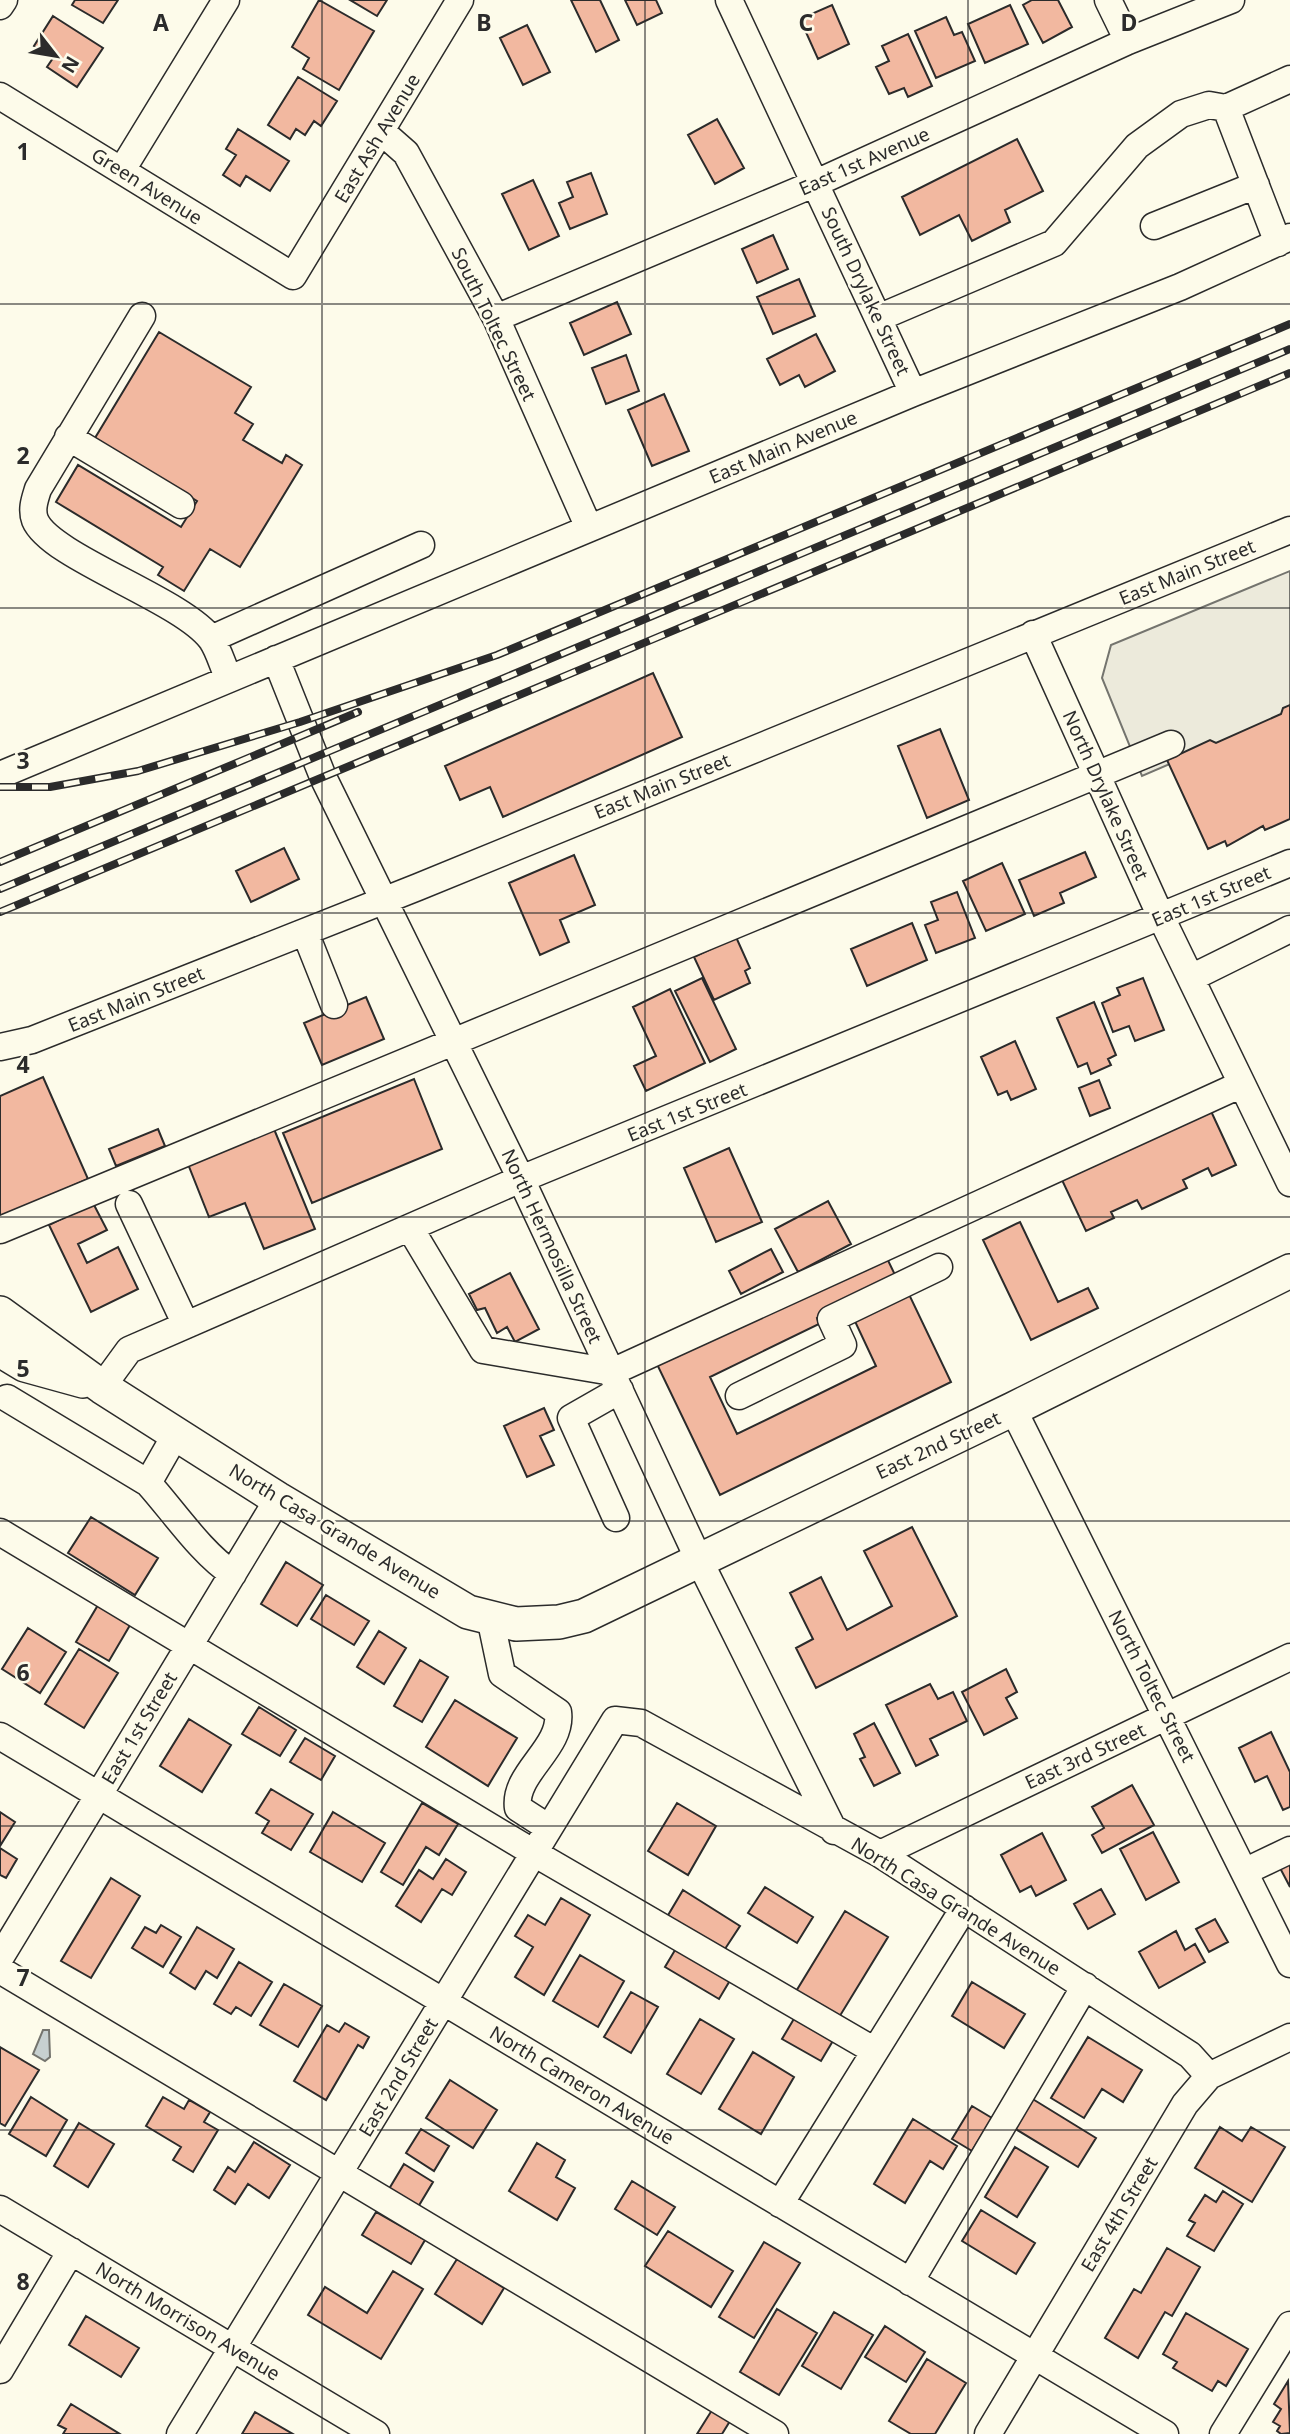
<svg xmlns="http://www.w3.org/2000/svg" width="1290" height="2434" viewBox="0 0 1290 2434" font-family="'Noto Sans',sans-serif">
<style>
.parking{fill:#eceadb;stroke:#74746e;stroke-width:2}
.water{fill:#c7d0d0;stroke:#74746e;stroke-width:2}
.building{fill:#f2b8a0;stroke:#2b2b2b;stroke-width:2}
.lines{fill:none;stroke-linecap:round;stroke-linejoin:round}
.minor-casing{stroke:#2b2b2b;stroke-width:29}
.major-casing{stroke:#2b2b2b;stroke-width:36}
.minor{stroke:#fdfbea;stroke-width:26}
.major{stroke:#fdfbea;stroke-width:33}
.rail-casing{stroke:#2b2b2b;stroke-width:8}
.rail{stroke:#fdfbea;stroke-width:5;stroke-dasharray:16;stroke-linecap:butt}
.grid{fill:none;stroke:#2b2b2b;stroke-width:2;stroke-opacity:0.55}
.labels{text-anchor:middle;stroke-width:5;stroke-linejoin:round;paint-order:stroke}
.street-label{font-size:19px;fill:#2b2b2b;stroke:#fdfbea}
.grid-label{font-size:23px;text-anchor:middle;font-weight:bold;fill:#2b2b2b;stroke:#fdfbea;stroke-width:5;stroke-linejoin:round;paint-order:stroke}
</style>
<rect width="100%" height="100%" fill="#fdfbea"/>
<path class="parking" d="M1290,571V712L1142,776L1102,678L1111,645Z"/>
<path class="water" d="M43,2030H49L50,2057L45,2061L33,2054Z"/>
<path class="building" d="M75,0H118L103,23L72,5Z
M319,0L374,31L339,90L303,69L309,58L292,47Z
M350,0H387L377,16Z
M571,0H600L619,40L596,52Z
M625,0H656L662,13L637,25Z
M1058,0L1072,27L1043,43L1023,5L1032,0Z
M832,5L849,44L818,59L800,19Z
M1010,5L1028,44L985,63L968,24Z
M53,16L103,48L77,87L47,67L53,58L34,46Z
M946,17L954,35L962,32L975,61L936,78L915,31Z
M527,25L550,72L523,85L500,38Z
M908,34L932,86L908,97L904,88L889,94L876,67L889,61L882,46Z
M298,77L337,101L321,126L314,121L305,135L296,129L290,139L268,125Z
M717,119L744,168L715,184L688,135Z
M238,129L289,161L270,191L246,176L240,186L223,175L236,155L226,149Z
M1017,139L1043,191L1005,210L1010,222L972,241L959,215L920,235L902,197Z
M591,173L607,214L570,229L559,203L573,197L567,182Z
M533,180L559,236L529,250L502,194Z
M773,235L788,269L757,283L742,249Z
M799,279L815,316L773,334L757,297Z
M617,302L631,334L584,355L570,323Z
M159,332L251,387L235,413L253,424L243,440L282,463L286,455L302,465L240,567L210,549L184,591L158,575L163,567L56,502L78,465L181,527L197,501L95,438Z
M816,334L835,371L805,387L799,375L780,385L767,359Z
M626,355L639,391L606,404L592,368Z
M664,394L689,451L652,466L628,410Z
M653,673L682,737L503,817L490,787L460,800L445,766Z
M1290,705V819L1265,830L1263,826L1227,846L1225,841L1208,849L1167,760L1210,740L1216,743L1281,714L1283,708Z
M940,729L969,800L927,818L898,746Z
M284,848L299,879L251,902L236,871Z
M1085,852L1096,877L1060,893L1064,903L1034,916L1019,880Z
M574,855L595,905L560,920L569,942L540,955L509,883Z
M1002,863L1025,914L986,931L963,881Z
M957,892L975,938L936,953L925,925L938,920L931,902Z
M912,923L927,960L867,986L851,949Z
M736,937L750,968L745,971L750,983L714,1000L694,957Z
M702,978L736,1049L710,1062L675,991Z
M1143,978L1164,1030L1135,1041L1129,1026L1113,1032L1102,1003L1120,995L1117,988Z
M670,989L705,1063L646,1091L634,1066L656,1056L633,1007Z
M366,997L384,1039L322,1065L304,1023Z
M1094,1002L1116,1055L1108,1059L1111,1065L1091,1074L1087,1063L1078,1067L1057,1018Z
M1015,1041L1036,1089L1011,1100L1007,1091L998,1095L981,1057Z
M43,1077L88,1179L0,1218V1096Z
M414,1079L442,1149L312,1203L283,1133Z
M1099,1080L1110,1108L1090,1116L1079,1088Z
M1210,1109L1236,1165L1212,1176L1208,1168L1183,1180L1187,1188L1142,1209L1137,1200L1111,1212L1114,1218L1086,1231L1062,1180Z
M158,1129L165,1146L116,1166L109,1149Z
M274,1129L315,1229L264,1249L245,1203L209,1217L188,1164Z
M729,1148L762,1222L716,1242L684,1168Z
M828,1201L851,1244L798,1272L775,1229Z
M93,1203L107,1230L78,1244L87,1263L118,1247L138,1289L91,1312L49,1225Z
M1020,1222L1058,1302L1088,1288L1098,1308L1031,1340L983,1240Z
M882,1248L897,1279L817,1318L819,1324L710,1377L737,1434L876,1366L852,1315L906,1288L951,1382L720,1495L654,1358Z
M771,1249L783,1272L741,1294L729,1271Z
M510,1273L539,1329L515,1342L507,1327L497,1333L485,1308L477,1310L469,1294Z
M544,1408L554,1430L540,1436L554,1465L527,1477L504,1426Z
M91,1517L158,1558L135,1595L68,1553Z
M912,1527L957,1616L816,1688L796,1648L813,1639L790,1593L821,1577L847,1630L892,1606L864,1551Z
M286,1562L323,1585L297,1626L261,1604Z
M326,1595L369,1621L354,1645L311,1619Z
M101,1600L133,1620L109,1661L76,1642Z
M28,1628L66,1652L40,1693L2,1669Z
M379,1631L406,1648L384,1684L357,1667Z
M79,1649L118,1673L84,1728L45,1704Z
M420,1660L448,1677L422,1722L394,1706Z
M1006,1669L1017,1692L1006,1698L1017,1718L984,1735L962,1692Z
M930,1684L938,1699L953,1692L967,1721L930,1739L938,1755L916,1766L886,1705Z
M455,1700L517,1738L488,1786L426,1747Z
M259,1707L296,1730L280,1756L242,1734Z
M189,1719L231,1745L202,1792L160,1766Z
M874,1723L900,1773L874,1786L860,1759L865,1757L854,1734Z
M1271,1732L1290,1772V1807L1283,1810L1267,1776L1255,1782L1239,1748Z
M305,1738L335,1756L321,1780L290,1762Z
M1132,1785L1154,1825L1102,1853L1092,1835L1104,1828L1092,1807Z
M271,1789L313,1814L291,1850L262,1833L269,1821L256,1813Z
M422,1803L458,1824L439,1855L426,1847L403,1885L381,1872Z
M677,1803L716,1826L688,1875L648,1851Z
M0,1812L15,1822L0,1846Z
M333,1812L385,1843L362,1882L310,1852Z
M1153,1832L1179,1882L1146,1900L1120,1849Z
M1042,1833L1066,1880L1036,1896L1031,1886L1020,1892L1001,1855Z
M0,1848L17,1859L6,1878L0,1875Z
M446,1859L466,1872L452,1895L442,1889L421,1922L396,1906L419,1870L433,1879Z
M1290,1863V1887L1280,1868Z
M111,1878L140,1896L91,1978L61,1961Z
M765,1887L813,1917L797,1943L748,1913Z
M1101,1889L1115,1914L1088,1929L1074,1904Z
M683,1890L740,1926L723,1952L667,1917Z
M561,1898L590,1915L544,1995L515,1977L533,1947L515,1936L528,1915L545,1925Z
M845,1911L888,1937L838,2019L795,1993Z
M1215,1919L1228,1942L1209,1952L1196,1929Z
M161,1925L181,1937L163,1967L132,1948L145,1927L156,1933Z
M197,1927L234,1949L217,1978L206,1971L195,1989L170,1973Z
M1176,1931L1185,1950L1195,1944L1205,1962L1159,1988L1139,1952Z
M678,1945L732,1977L719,1999L665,1967Z
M580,1955L624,1981L598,2027L553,2001Z
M239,1962L272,1982L251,2016L236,2007L231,2014L214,2004Z
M972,1982L1025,2014L1004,2048L952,2016Z
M284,1984L322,2006L298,2047L260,2025Z
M631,1992L658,2007L631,2053L604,2037Z
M795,2017L834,2039L821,2061L782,2039Z
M700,2019L734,2039L701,2094L667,2074Z
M345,2023L369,2037L363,2048L358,2045L326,2100L294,2081L327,2025L339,2032Z
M1088,2037L1142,2070L1123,2102L1102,2089L1084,2118L1051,2098Z
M0,2047L39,2070L5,2126L0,2123Z
M753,2052L794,2077L761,2134L719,2109Z
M450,2080L497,2110L473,2148L426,2118Z
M31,2097L67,2120L46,2156L9,2134Z
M163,2097L184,2109L189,2100L210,2112L204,2122L218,2130L193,2172L173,2160L181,2147L146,2126Z
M1031,2098L1096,2138L1078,2167L1014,2128Z
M972,2106L992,2118L972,2151L952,2139Z
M913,2119L957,2146L943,2169L930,2161L905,2203L874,2184Z
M79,2123L114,2144L88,2187L54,2166Z
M1220,2127L1242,2141L1251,2127L1285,2147L1252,2202L1195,2168Z
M421,2129L449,2146L434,2171L406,2153Z
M254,2142L290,2165L269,2198L248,2184L235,2204L214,2190L228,2167L235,2172Z
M537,2143L565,2160L556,2177L575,2188L557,2220L509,2191Z
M1015,2147L1048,2167L1017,2217L985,2197Z
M404,2164L433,2182L418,2207L389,2189Z
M632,2181L675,2207L657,2235L615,2209Z
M1223,2191L1243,2204L1214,2251L1187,2236L1195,2223L1189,2220L1205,2195L1216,2202Z
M981,2210L1035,2243L1016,2274L962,2241Z
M376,2212L425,2240L411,2264L362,2235Z
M668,2231L733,2271L711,2307L645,2266Z
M764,2242L800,2263L754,2338L719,2317Z
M1167,2248L1200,2267L1172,2316L1165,2312L1138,2358L1105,2338L1134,2289L1141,2293Z
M457,2259L504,2288L482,2324L435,2294Z
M393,2271L423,2289L381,2359L308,2315L325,2287L367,2313Z
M777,2309L817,2333L779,2395L740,2372Z
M834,2312L873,2335L841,2389L802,2366Z
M1186,2313L1248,2349L1226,2386L1218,2381L1212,2391L1173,2368L1177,2362L1163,2354Z
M86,2316L139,2348L121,2377L69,2345Z
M885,2326L925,2352L906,2382L865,2357Z
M927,2359L966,2383L935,2434H911L889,2421Z
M1288,2381L1290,2433L1281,2434L1277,2431L1280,2426L1273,2422L1281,2409L1274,2404Z
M71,2404L120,2434H63L66,2429L58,2425Z
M712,2410L730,2421L722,2434H697Z
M255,2412L293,2434H242Z"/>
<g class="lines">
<g class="minor-casing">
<path id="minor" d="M729,0L913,393
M1108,0L1128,41
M0,6L4,0
M0,96L293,276L460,0
M1226,108L1290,79
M381,131L406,153L496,318L589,528
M122,170L226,0
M1154,226L1256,185
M142,316L38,489C35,499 31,509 35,520C50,557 181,599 211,639C219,650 223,667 229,679
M496,318L816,183L1128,41L1231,0
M878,318L1054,243L1137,146L1181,114L1209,105L1226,108L1278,243
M68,437L181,505
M1033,634L1161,917L1290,1183
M211,639L421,545
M276,659L323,777L521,1179L698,1558L834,1831
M0,775L913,393L1180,287L1290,237
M305,932L334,1005
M1191,978L1290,929
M0,1047L32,1040L418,887L1290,530
M129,1204L186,1325
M410,1228L483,1350L612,1372L1242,1084
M0,1230L1171,744
M102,1387L129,1350L521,1179L1290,863
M739,1396L843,1345L831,1319L939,1267
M7,1398L148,1483
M1013,1409L1290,1964
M176,1434L148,1483C174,1512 202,1554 233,1574
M616,1518L571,1418L620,1390
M0,1532L534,1853L875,2051
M490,1617L502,1674L558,1712C563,1748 513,1773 518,1808L549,1828
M0,1736L1165,2434
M880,1854L1290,1657
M1244,1872L1290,1850
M0,1958L278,1499
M0,1970L775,2434
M780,2204L964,1908
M0,2209L376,2434
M910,2282L1085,1986
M0,2370L71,2251
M180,2434L615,1720L641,1723L880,1854L1190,2055L1209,2076
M988,2434L1185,2104L1209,2076L1290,2037
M1223,2434L1290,2325"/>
</g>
<g class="major-casing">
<path id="major" d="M0,1313L102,1387L278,1499L468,1612L516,1624L559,1622L584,1616L1013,1409L1290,1271
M0,1350L25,1365L83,1381"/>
</g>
<use href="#minor" class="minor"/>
<use href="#major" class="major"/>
<g class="rail-casing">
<path id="rail" d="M0,787H50L138,771L300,722L497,655L1290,324
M0,862L358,712
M0,889L1290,349
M0,912L1290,373"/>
</g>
<use href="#rail" class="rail"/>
</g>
<path class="grid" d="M322,0V2434M645,0V2434M968,0V2434M0,304H1290M0,608H1290M0,913H1290M0,1217H1290M0,1521H1290M0,1826H1290M0,2130H1290"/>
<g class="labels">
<g class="street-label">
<text transform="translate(377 138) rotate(-59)" y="7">East Ash Avenue</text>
<text transform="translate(864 161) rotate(-24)" y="7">East 1st Avenue</text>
<text transform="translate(147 186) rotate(32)" y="7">Green Avenue</text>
<text transform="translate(866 291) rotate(65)" y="7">South Drylake Street</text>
<text transform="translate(494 324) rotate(64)" y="7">South Toltec Street</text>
<text transform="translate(783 447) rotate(-23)" y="7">East Main Avenue</text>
<text transform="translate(1187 572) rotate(-22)" y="7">East Main Street</text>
<text transform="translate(662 786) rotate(-22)" y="7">East Main Street</text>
<text transform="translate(1106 795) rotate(66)" y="7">North Drylake Street</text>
<text transform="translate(1211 896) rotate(-23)" y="7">East 1st Street</text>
<text transform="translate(136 999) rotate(-22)" y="7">East Main Street</text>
<text transform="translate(687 1112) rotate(-22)" y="7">East 1st Street</text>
<text transform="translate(552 1246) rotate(65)" y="7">North Hermosilla Street</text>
<text transform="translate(938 1445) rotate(-25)" y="7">East 2nd Street</text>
<text transform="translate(335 1531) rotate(31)" y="7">North Casa Grande Avenue</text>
<text transform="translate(1152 1686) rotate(63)" y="7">North Toltec Street</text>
<text transform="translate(139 1728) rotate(-59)" y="7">East 1st Street</text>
<text transform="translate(1085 1756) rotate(-25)" y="7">East 3rd Street</text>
<text transform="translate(956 1906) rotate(32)" y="7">North Casa Grande Avenue</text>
<text transform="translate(398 2077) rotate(-59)" y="7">East 2nd Street</text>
<text transform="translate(582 2085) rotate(31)" y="7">North Cameron Avenue</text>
<text transform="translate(1119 2214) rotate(-59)" y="7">East 4th Street</text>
<text transform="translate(188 2321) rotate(31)" y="7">North Morrison Avenue</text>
</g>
</g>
<g class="grid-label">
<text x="161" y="31">A</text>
<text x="484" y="31">B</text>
<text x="806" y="31">C</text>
<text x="1129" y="31">D</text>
<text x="23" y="160">1</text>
<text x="23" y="464">2</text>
<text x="23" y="769">3</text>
<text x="23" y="1073">4</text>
<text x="23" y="1377">5</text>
<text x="23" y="1681">6</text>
<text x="23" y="1986">7</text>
<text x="23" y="2290">8</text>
</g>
<g transform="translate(56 56) rotate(121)" stroke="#fdfbea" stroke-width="5" paint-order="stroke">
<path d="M0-5L12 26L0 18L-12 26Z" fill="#2b2b2b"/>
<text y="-10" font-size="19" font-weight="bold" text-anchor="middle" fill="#2b2b2b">N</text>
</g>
</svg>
